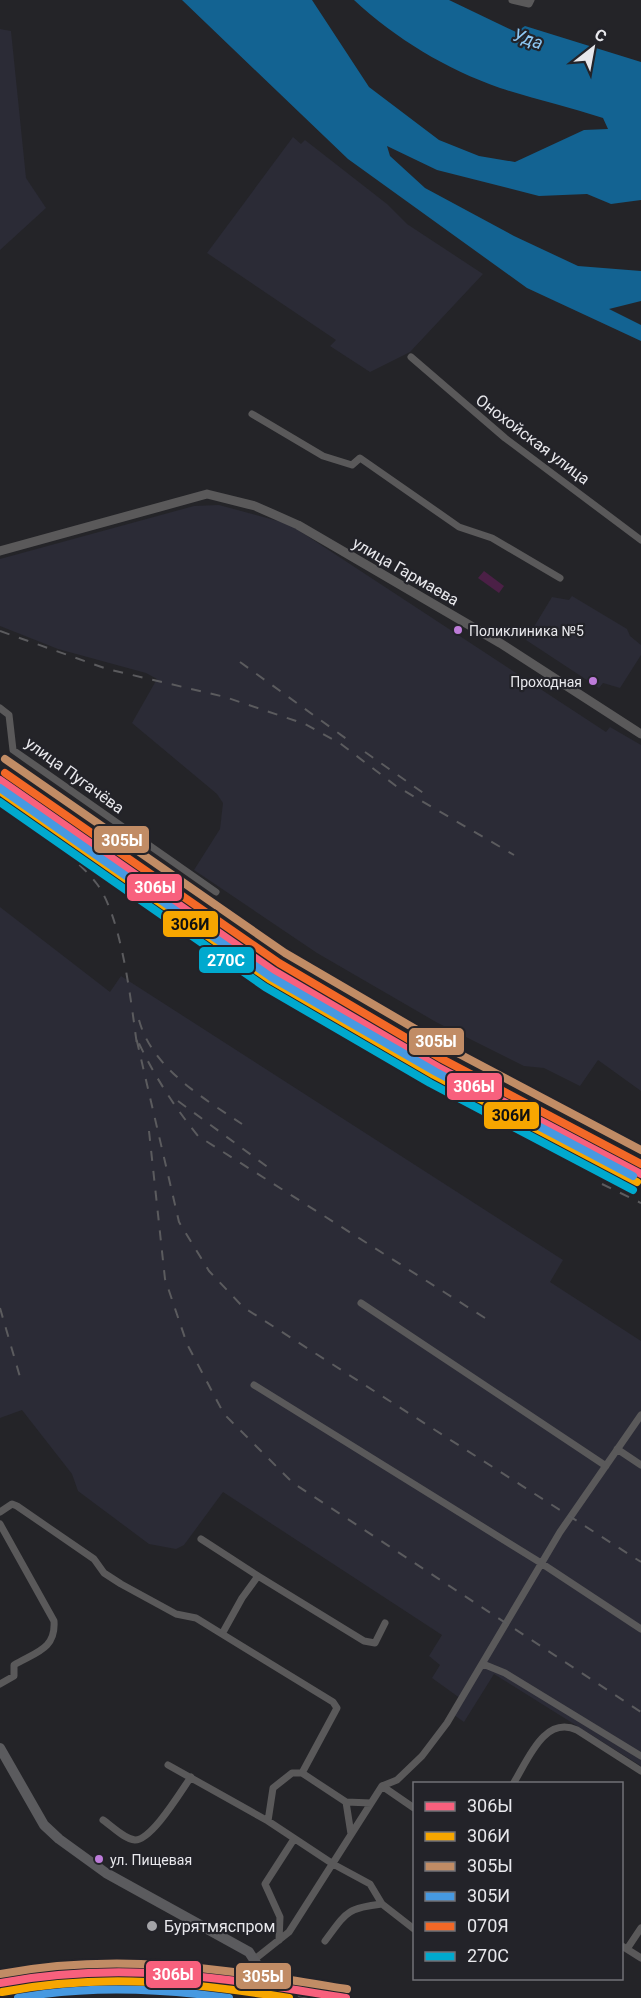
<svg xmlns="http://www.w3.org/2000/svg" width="641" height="1998" viewBox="0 0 641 1998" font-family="Roboto,sans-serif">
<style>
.built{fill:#2b2b36}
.green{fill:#4b2046}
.water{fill:#136392}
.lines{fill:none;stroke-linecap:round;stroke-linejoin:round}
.minor{stroke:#5a595a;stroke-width:7}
.tertiary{stroke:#5a595a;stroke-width:9}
.secondary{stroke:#5b5b5e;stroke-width:10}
.rail{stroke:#5b5b5e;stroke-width:2;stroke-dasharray:10 10;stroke-linecap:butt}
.rail-1-casing{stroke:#232329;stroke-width:12}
.rail-2-casing{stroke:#232329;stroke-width:12}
.rail-3-casing{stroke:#232329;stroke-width:12}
.rail-4-casing{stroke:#232329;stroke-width:12}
.rail-5-casing{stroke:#232329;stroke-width:12}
.rail-6-casing{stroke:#232329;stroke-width:12}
.rail-1{stroke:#f8607d;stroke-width:8}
.rail-2{stroke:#f7a600;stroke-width:8}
.rail-3{stroke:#c18c65;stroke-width:8}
.rail-4{stroke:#4699e1;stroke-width:8}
.rail-5{stroke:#f36827;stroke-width:8}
.rail-6{stroke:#00a9ce;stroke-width:8}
.bus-dot{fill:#bd7bd9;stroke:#232329;stroke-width:2}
.poi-dot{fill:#a3a3a7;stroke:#232329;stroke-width:2}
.labels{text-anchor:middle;stroke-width:4.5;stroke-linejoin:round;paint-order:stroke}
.bus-label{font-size:14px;fill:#e8e8ec;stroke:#232329;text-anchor:start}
.street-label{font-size:16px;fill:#e8e8ec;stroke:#232329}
.poi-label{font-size:16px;fill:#e8e8ec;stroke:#232329;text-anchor:start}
.water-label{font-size:18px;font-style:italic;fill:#8ec7f3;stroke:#232329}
.line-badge{stroke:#232329;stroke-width:2}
.badge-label{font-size:16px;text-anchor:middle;font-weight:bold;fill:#fff}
.pale-badge-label{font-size:16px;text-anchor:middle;font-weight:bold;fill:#111}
</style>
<rect width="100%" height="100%" fill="#242428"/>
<path class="built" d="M0,29L11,31L26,178L46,208L0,250Z
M293,137L301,144L305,140L387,204L407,224L483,274L410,352L370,372L330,346L336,340L207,253Z
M219,505L289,524L606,732L610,727L641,745V1091L598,1060L580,1086L544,1068L524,1066L436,1022L317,953L194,870L220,829L223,803L217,794L132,723L157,679L146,673L58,649L0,626V559L194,506Z
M572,596L627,629L630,636L641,645V655L620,688L603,683L599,688L526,640L552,597L569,600Z
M0,907L110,992L121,976L563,1260L550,1282L641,1341V1766L494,1674L464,1722L454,1715L464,1701L432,1678L440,1665L429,1656L442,1635L223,1492L184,1545L176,1549L149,1544L78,1491L72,1474L22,1410L0,1418Z"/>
<path class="green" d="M484,571L504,586L499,593L478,578Z"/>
<path class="water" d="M182,0H312L369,87L439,140L479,156L515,162L584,130L608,129L603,118C569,107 534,99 500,88C446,69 396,39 354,0H449L516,32L525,26L641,62V200L611,204L587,194L539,196L437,170L387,146L390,156L425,188L514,236L578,266L641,271V301L609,309L641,325V341L527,288L348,159Z"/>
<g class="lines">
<path class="minor" d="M512,0L529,4L531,0
M411,357L505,438L641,540
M252,414L323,456L352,465L360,458L459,527L492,538L560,578
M0,708L9,715L13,750L216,892
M361,1303L606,1466
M254,1385L541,1563L641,1629
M617,1449L641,1465
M0,1512L12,1504L17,1506L94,1559L104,1573L121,1584L176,1614L196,1618L222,1634L242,1598L258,1576L201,1539
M0,1524L54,1621C56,1649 36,1652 14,1665V1676L0,1684
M258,1576L364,1641L375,1643L385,1623
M222,1634L333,1702L337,1708L302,1773H292L273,1788L268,1821
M483,1664L505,1673L641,1756
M168,1765L268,1821L333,1864L370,1884L382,1904L414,1929
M302,1773L346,1802L371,1803
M513,1784C528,1760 544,1715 577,1730L641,1771
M382,1786L414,1808
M346,1802L351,1834
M103,1820C112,1826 124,1839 135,1840C152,1840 181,1791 191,1777
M279,1940L280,1917L265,1884L294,1839
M325,1941C346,1913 346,1908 382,1904
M622,1946L641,1958
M627,1949L641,1928
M255,1959L289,1932L382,1786L397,1780L422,1756L447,1723L560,1532L641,1415
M37,1998C70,1990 174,1985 204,1998"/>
<path class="tertiary" d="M0,551L207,494L255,506L298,525L500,643L641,734"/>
<path class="secondary" d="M0,1748L44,1825L59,1839L106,1873L249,1952L258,1966L256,1998"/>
<path class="rail" d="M0,631L107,669L225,697L305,724L341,744L396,786L514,855
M240,662L348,740
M365,752L429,797
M0,773L278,965L441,1062L600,1145
M0,786L271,977L362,1032L641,1180
M65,851C75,861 88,872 97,884C122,918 131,1002 137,1045
M139,1020C152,1068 203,1098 242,1124
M178,1101L273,1171
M149,1131L165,1279L187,1344L224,1414L293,1483L641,1712
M602,1184L641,1203
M0,1308L20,1377
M485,1318L198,1136C173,1105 153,1074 136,1037L179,1222L209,1271L243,1307L641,1562
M0,1990C103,1965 208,1982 311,1998"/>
<g class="rail-1-casing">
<path id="rail-1" d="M0,780L274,971L438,1067L641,1174
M0,1983C123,1960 224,1978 346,1998"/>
</g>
<g class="rail-2-casing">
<path id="rail-2" d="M0,791L269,979L434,1075L637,1182
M2,1992C101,1973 190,1982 289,1998"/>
</g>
<g class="rail-3-casing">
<path id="rail-3" d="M5,759L285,953L448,1048L641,1150
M0,1974C122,1951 227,1970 347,1989"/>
</g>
<g class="rail-4-casing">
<path id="rail-4" d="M0,788L271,977L436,1072L633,1176
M18,1998C88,1985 159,1988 229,1998"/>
</g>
<g class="rail-5-casing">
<path id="rail-5" d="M5,773L279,963L442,1059L641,1164"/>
</g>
<g class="rail-6-casing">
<path id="rail-6" d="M0,802L265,987L430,1083L633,1190"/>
</g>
<use href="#rail-1" class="rail-1"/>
<use href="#rail-2" class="rail-2"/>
<use href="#rail-3" class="rail-3"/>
<use href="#rail-4" class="rail-4"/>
<use href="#rail-5" class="rail-5"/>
<use href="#rail-6" class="rail-6"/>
</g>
<g class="bus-dot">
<circle cx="458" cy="630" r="5"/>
<circle cx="593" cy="681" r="5"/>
<circle cx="99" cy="1859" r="5"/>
</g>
<circle class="poi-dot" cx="152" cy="1926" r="6"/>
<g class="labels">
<g class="bus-label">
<text x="469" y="636">Поликлиника №5</text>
<text x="582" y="687" text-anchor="end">Проходная</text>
<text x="110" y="1865">ул. Пищевая</text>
</g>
<g class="street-label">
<text transform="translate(533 439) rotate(37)" y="6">Онохойская улица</text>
<text transform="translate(406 571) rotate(30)" y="6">улица Гармаева</text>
<text transform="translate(75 775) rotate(36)" y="6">улица Пугачёва</text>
</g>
<g class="poi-label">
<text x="164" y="1932">Бурятмяспром</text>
</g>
<g class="water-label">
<text transform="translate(528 39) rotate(19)" y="6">Уда</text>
</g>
</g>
<g class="line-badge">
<rect x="93" y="825" width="57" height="29" rx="6" fill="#c18c65"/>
<rect x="126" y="873" width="57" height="29" rx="6" fill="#f8607d"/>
<rect x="162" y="910" width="57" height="28" rx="6" fill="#f7a600"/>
<rect x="198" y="946" width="57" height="28" rx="6" fill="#00a9ce"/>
<rect x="408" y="1027" width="57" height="29" rx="6" fill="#c18c65"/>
<rect x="446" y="1072" width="57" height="29" rx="6" fill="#f8607d"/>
<rect x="483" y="1101" width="57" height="29" rx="6" fill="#f7a600"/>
<rect x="145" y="1960" width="57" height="29" rx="6" fill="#f8607d"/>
<rect x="235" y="1962" width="57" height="28" rx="6" fill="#c18c65"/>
</g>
<g class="badge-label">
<text x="122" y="846">305Ы</text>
<text x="155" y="893">306Ы</text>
<text x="226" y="966">270С</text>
<text x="436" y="1047">305Ы</text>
<text x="474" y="1092">306Ы</text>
<text x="173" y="1980">306Ы</text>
<text x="263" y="1982">305Ы</text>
</g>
<g class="pale-badge-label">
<text x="190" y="930">306И</text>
<text x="511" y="1121">306И</text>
</g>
<rect x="413" y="1782" width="210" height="198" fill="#232329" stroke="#727277" stroke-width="1.5"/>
<rect x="425" y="1802" width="30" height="9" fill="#f8607d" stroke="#727277" stroke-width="1.5"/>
<text x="467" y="1812" font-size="18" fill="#e8e8ec">306Ы</text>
<rect x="425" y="1832" width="30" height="9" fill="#f7a600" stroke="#727277" stroke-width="1.5"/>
<text x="467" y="1842" font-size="18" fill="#e8e8ec">306И</text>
<rect x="425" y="1862" width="30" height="9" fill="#c18c65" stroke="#727277" stroke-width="1.5"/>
<text x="467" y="1872" font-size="18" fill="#e8e8ec">305Ы</text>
<rect x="425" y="1892" width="30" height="9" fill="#4699e1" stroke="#727277" stroke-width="1.5"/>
<text x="467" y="1902" font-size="18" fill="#e8e8ec">305И</text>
<rect x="425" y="1922" width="30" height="9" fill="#f36827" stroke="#727277" stroke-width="1.5"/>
<text x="467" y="1932" font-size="18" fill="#e8e8ec">070Я</text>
<rect x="425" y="1952" width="30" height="9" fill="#00a9ce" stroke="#727277" stroke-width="1.5"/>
<text x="467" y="1962" font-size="18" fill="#e8e8ec">270С</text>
<g transform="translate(593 48) rotate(31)" stroke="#232329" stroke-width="4.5" paint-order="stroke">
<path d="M0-4.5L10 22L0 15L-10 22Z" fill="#e8e8ec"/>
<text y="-9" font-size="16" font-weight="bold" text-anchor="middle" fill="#e8e8ec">С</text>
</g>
</svg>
